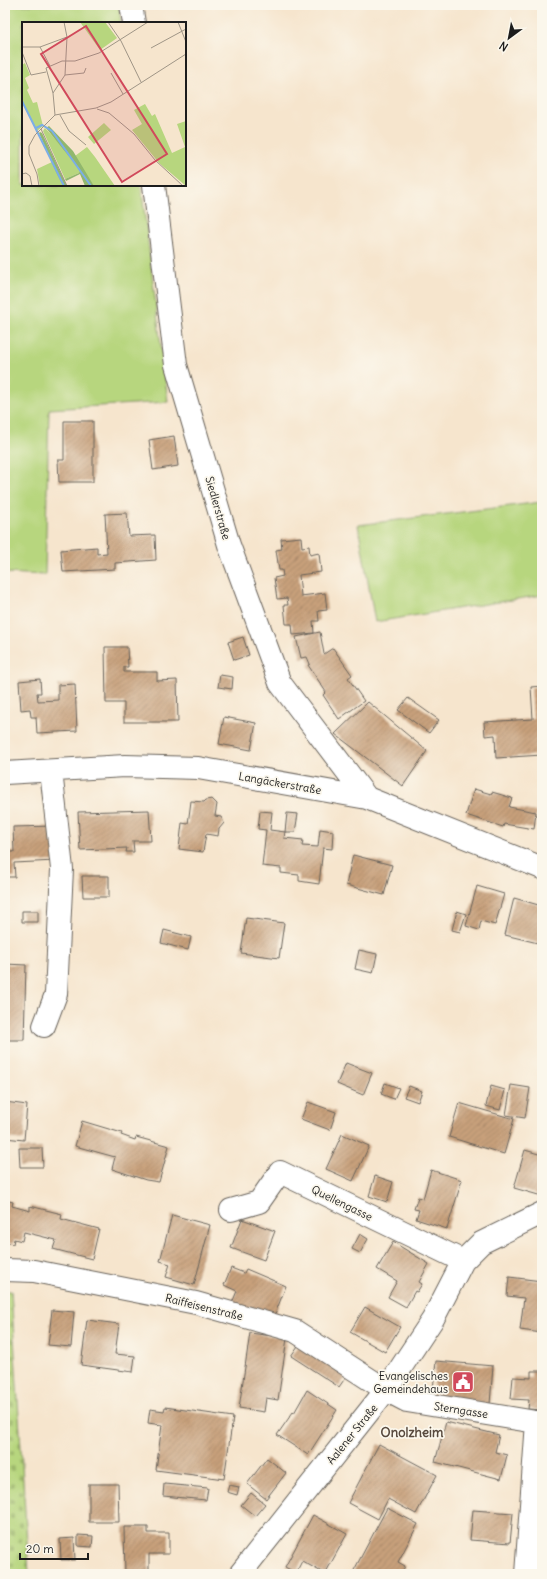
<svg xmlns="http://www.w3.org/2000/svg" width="547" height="1579" viewBox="0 0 547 1579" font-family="Delius,sans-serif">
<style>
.green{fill:#b7d67e;stroke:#6a794d}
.cemetery{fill:url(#cemetery-stones);stroke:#6a794d}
.building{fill:url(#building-hatch)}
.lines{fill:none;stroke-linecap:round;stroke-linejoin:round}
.minor-casing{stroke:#68625a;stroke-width:24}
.minor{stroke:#fff;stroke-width:22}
.labels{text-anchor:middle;stroke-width:3.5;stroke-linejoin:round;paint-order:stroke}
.street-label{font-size:11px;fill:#1c1c1c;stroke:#fbf7ec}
.poi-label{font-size:11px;fill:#1c1c1c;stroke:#fbf7ec;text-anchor:end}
.quarter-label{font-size:13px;font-weight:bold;fill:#584a3e;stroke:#fbf7ec}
.inset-river{fill:none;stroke:#7baee7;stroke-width:2}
.inset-road{fill:none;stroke:#9f9586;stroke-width:1}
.view{fill:#d1495b;fill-opacity:0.15;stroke:#d1495b;stroke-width:2}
.inset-edge{fill:none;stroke:#1c1c1c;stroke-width:2}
</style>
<defs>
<pattern id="cemetery-stones" width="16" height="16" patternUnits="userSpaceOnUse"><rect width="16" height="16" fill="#b7d67e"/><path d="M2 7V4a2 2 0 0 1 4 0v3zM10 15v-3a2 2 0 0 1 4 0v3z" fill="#9db76c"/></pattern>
<pattern id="building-hatch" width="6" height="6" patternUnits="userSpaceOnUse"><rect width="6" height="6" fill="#c8a07c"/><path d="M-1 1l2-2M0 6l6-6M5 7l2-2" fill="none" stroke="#a28265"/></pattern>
</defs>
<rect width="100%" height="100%" fill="#fbf7ec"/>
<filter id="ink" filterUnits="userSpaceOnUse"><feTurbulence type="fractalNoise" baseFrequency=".025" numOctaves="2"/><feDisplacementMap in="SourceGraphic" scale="8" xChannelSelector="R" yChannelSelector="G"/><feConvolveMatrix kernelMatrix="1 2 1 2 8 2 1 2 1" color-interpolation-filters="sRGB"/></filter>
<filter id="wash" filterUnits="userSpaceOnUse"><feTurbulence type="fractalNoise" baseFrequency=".012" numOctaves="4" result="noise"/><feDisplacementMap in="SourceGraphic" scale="16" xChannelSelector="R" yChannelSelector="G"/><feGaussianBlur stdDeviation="0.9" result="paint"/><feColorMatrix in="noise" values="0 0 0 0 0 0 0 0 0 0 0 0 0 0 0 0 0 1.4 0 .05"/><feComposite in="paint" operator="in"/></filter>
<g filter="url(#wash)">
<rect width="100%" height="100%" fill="#f6e5cd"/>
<path class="green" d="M5,5H119L121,23H23V185H141L168,402L49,409L45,575L5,573Z
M542,502V595L375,622L358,525Z"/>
<path class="cemetery" d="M5,1291H11L29,1574H5Z"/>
<g id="blocks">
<path class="building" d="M64,421H93V482H59L58,460H64Z
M174,436L178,466L153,470L149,440Z
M127,513L129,536L155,535L156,560L115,563V569L63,572L61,550L97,547V554L107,553L105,514Z
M301,537L302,547L309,546L310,555L319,553L321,572L299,575L301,596L325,593L327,610L318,611L319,621H313L314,633L293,635L292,624H286L284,605H288L287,598L277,599L274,578L283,576L282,570H279L276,550L282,549L281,539Z
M320,632L324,654L333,648L352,675L348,678L364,701L339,719L323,695L326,692L308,665L310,664L307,657L301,658L296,637Z
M243,637L249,655L234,660L228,642Z
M105,647H127L128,667H124V672H157V681L177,680L178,722H124V703H106Z
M220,675L233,677L232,689L218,687Z
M40,679L41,693H37L38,701L58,700V685L75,684L77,731L37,733L36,717H31L30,709L21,710L19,681Z
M542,686V755L496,758L495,735L485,736L484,722L533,719L531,687Z
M408,698L439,720L429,733L398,710Z
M368,702L427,751L403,786L335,734Z
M224,717L256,723L251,750L219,744Z
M474,789L491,794L492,792L512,798L509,807L536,812L534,829L504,824L503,827L466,815Z
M212,799L217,804L215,816L221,817L224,823L219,829L218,836L206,834L203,852L179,849L182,823L188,824L191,801L204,802L206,800Z
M149,810L151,841H133L134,852H126L127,848L80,850L78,812Z
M260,811L272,812L270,830L285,832L284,838L303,840L302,846L318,847L320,829L333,831L332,849L323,848L319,884L299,881V875L281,873V868L262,866L266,830L258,829Z
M287,813L298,814L295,832H285Z
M55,826L56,861L14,863L15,877H5V852H14L13,827Z
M353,855L392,865L384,895L346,885Z
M82,876H109V897H83Z
M477,886L504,894L495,925L481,921L479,930L466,926Z
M514,898L542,906V944L505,935Z
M22,911H38V922H22Z
M457,911L466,914L460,932L452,930Z
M246,918L284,923L279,958L241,953Z
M164,930L191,937L188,950L161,943Z
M359,950L377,954L373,973L355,969Z
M5,964L26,965L24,1040H5Z
M346,1063L372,1073L363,1095L337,1084Z
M385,1083L399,1088L394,1099L381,1094Z
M511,1085L530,1088L525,1118L506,1115Z
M409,1086L422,1091L418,1102L404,1097Z
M491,1086L505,1090L500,1110L486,1106Z
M5,1102L27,1105L24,1140L5,1138Z
M308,1102L336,1112L330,1130L301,1119Z
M459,1103L514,1119L504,1154L449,1137Z
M82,1121L122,1133L121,1135L135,1140L136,1137L169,1146L159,1182L146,1180L112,1169L115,1157L75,1146Z
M342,1134L369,1146L353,1181L326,1169Z
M19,1148H42L43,1167H20Z
M525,1150L542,1155V1196L514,1188Z
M431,1170L462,1180L447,1229L416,1219L419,1210L414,1209L418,1197L423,1199Z
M375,1176L393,1182L387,1202L369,1196Z
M5,1200L13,1202L12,1206L30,1211V1206L62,1214L61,1219L99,1229L92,1259L53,1249L56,1240L24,1232L22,1241L14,1239L13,1244L5,1242Z
M172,1215L210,1225L194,1285L166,1277L170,1264L160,1261Z
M242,1219L275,1231L264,1260L231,1248Z
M360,1234L368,1239L360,1253L352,1249Z
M393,1242L429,1264L419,1282L422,1284L417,1292L415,1291L406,1307L388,1297L397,1281L377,1269Z
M231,1268L244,1273L246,1269L286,1286L273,1319L232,1303L237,1291L224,1285Z
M509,1277L542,1281V1333L520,1330L524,1298L507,1296Z
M365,1307L400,1327L385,1352L350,1332Z
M52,1310L74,1312L71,1347L48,1345Z
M87,1320L119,1324L115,1354L135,1356L133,1372L81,1365Z
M250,1333L287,1338L278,1400L266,1398L264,1412L239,1408Z
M300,1343L348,1374L339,1387L291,1356Z
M436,1361L493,1366L490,1404L432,1399Z
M531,1371H542V1410L528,1409L529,1400L511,1399L513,1377L531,1378Z
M307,1390L337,1410L308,1455L277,1435L293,1412L294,1413Z
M165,1407L233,1417L224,1479L156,1470L162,1425L148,1423L150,1409L164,1411Z
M446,1422L499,1435L495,1452L507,1455L501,1479L435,1462Z
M379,1444L437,1475L416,1514L388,1499L378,1519L348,1503Z
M267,1458L286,1473L266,1499L247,1484Z
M89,1484H118L119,1522H89Z
M164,1484L208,1488L206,1500L163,1496Z
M229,1485L239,1487L237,1495L227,1492Z
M251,1493L265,1504L255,1516L241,1505Z
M387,1508L418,1524L398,1562L405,1566L401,1574L393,1572L392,1574H352Z
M473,1510L513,1513L510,1543L470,1540Z
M313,1515L347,1534L325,1574L302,1561L296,1573L285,1567Z
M124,1527H148V1533H169V1554H149V1574H125Z
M78,1535L93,1536L92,1547L78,1546Z
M74,1538L75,1560H61L60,1539Z"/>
</g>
</g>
<g filter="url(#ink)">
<use href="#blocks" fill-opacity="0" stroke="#68625a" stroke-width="1"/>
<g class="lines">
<g class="minor-casing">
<path id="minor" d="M131,5L134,23
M154,185L176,365L229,545L280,683L367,798
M5,773L125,766L198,768L367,798L542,868
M44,1026L56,994L62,869L51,771
M231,1210L259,1202L280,1172L463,1261
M5,1270L34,1271L196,1303L295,1331L386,1390L407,1401L542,1423
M240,1574L386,1390L433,1319L463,1261L481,1243L542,1213
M526,1574L537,1422"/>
</g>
<use href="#minor" class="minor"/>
</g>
</g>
<defs>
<g id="civic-square" transform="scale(1.15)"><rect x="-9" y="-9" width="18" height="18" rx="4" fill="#d1495b" stroke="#fbf7ec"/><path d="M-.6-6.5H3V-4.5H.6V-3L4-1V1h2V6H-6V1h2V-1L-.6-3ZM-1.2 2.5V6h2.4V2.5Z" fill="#fff"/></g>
</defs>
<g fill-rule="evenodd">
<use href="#civic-square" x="463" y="1382"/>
</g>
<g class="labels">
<g class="street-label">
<text transform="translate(218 508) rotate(74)" y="4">Siedlerstraße</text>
<text transform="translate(280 783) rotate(10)" y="4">Langäckerstraße</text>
<text transform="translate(342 1203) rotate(26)" y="4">Quellengasse</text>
<text transform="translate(204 1307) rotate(14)" y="4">Raiffeisenstraße</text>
<text transform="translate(461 1410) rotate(9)" y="4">Sterngasse</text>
<text transform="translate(352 1434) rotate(-51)" y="4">Aalener Straße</text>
</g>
<g class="poi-label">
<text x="448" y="1380">Evangelisches<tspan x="448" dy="13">Gemeindehaus</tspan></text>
</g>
<g class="quarter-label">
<text x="412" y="1437">Onolzheim</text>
</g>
</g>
<g transform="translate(22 22)">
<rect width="164" height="164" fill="#f6e5cd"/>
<path d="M3,41L8,53L3,56L7,66L5,68L11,81L15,80L21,104L15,109L0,81V43ZM123,82L130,94L133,92L150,131L163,125L155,102L164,99V164L137,141L110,108L120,102L112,88ZM82,101L89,108L72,122L66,115ZM23,106L46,131L58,148L57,151L43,157L21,109ZM65,125L73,135L93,164H72L59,147L53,134ZM30,140L41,164H18L15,147Z" fill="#b7d67e"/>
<path d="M27,104L51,129L72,164H63L58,152L44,159L43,157L57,151L58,148L24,106ZM18,110L20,111L45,164H41L34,150L17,111Z" fill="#91b76d"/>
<path d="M58,0H83L95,16L78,28Z" fill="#b7d67e"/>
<path class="inset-river" d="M0,79L42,164M14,106L20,103L30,109L69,164"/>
<path class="inset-road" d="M86,0L99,19L119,60M156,0L164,20M0,25H18L45,15M18,25L28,44M129,26L164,7M0,30L9,53L24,50M89,51L101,72M43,53L62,51L64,46M31,71L24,46L40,39H53L77,31L126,0M75,87L87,91L112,112L133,138L161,164M33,93L74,86L89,80L164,32M38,93L47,109L64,123M19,107L45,164M0,152L4,151L8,154L10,164M17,164L15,152L7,132V124L13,113L33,93L31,71L43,53L45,15L42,0"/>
<path class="view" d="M64,4L145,132L100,160L19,32Z"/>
<rect width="164" height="164" class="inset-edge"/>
</g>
<rect width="547" height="1579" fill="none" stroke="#fbf7ec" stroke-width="20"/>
<g transform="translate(509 38) rotate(212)" stroke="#fbf7ec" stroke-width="3" paint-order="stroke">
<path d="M0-3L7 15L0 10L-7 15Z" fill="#1c1c1c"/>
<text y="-6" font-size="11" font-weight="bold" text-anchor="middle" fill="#1c1c1c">N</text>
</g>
<path d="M20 1553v6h68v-6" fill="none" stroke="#1c1c1c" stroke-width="2"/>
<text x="26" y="1553" font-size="12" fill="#1c1c1c" stroke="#fbf7ec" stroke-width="3" paint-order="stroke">20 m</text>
</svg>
